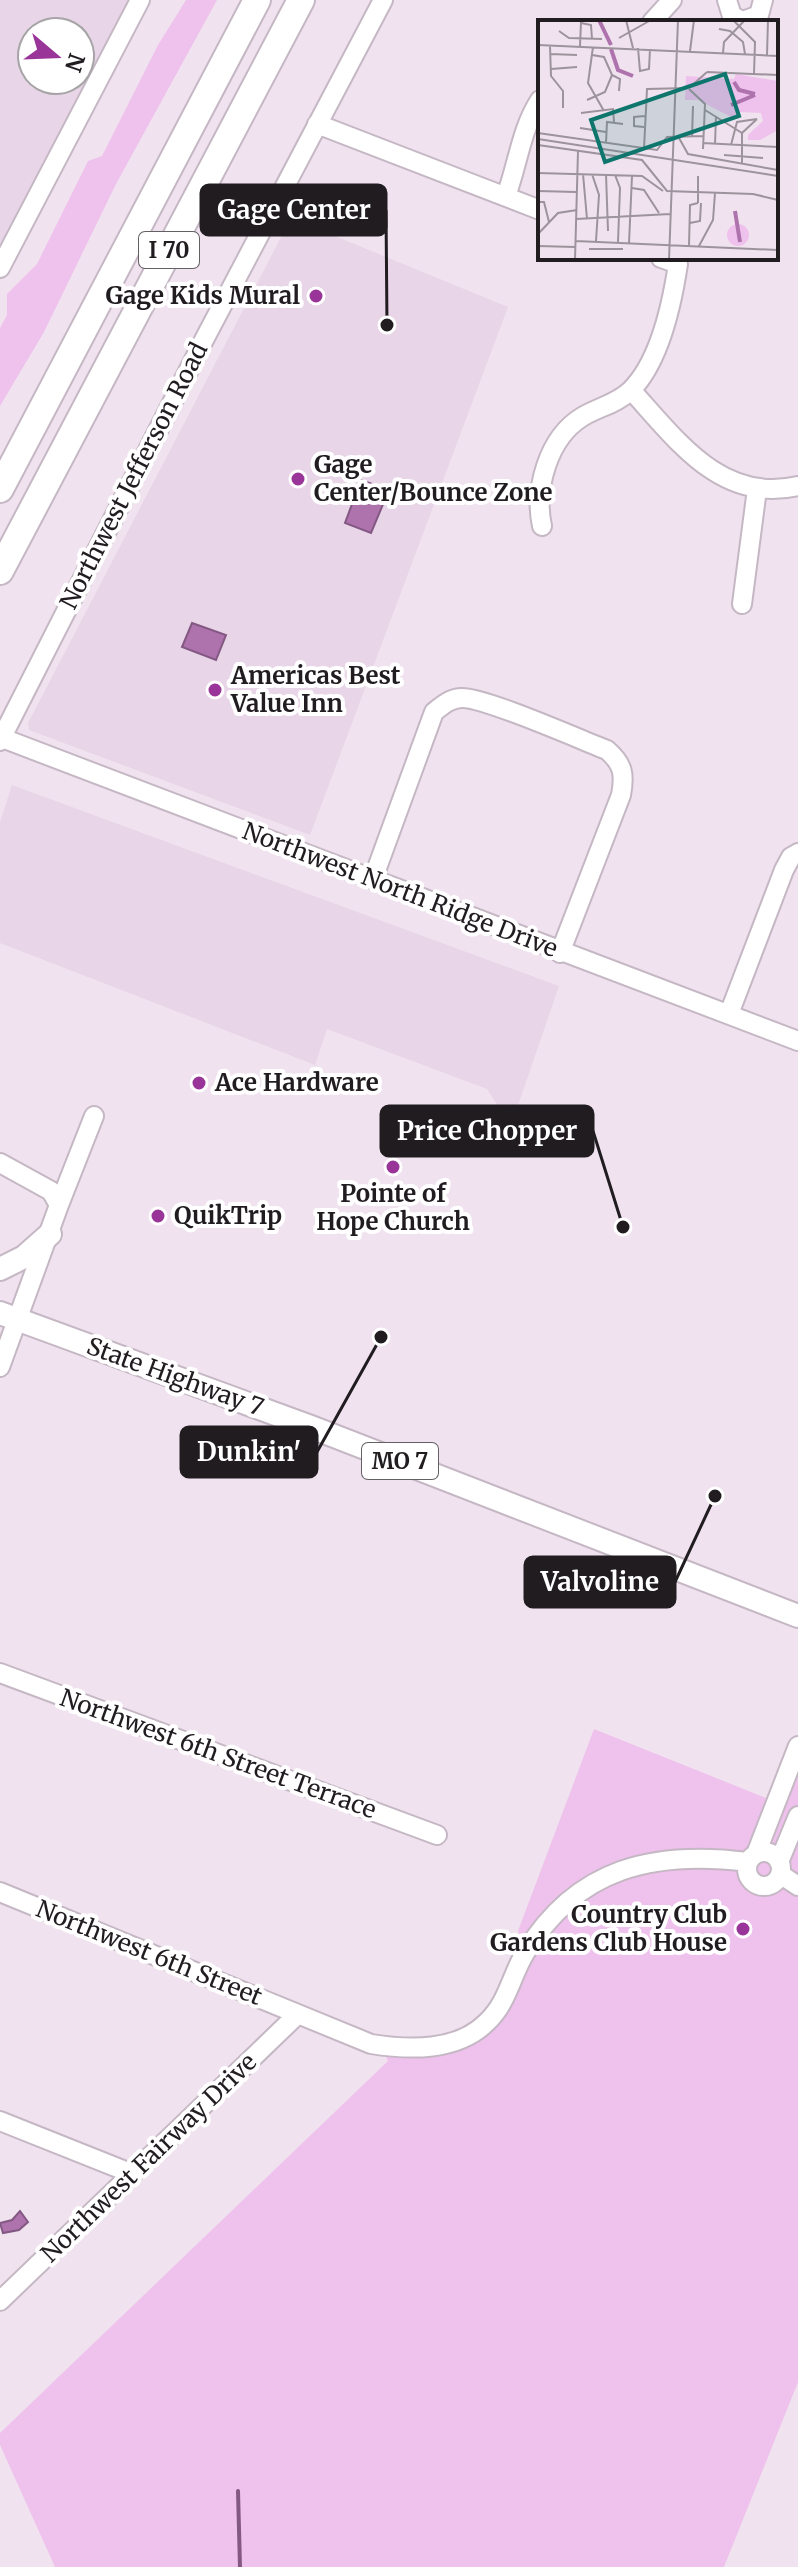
<svg xmlns="http://www.w3.org/2000/svg" width="798" height="2567" viewBox="0 0 798 2567" font-family="Merriweather,serif">
<style>
.built{fill:#e8d5e7;fill-rule:evenodd}
.green{fill:#efc1ed}
.water{fill:#ae72ad;stroke:#835883;stroke-width:2}
.lines{fill:none;stroke-linecap:round;stroke-linejoin:round}
.stream{stroke:#835883;stroke-width:4}
.minor-casing{stroke:#c5b8c4;stroke-width:22}
.major-casing{stroke:#c5b8c4;stroke-width:26}
.highway-casing{stroke:#c5b8c4;stroke-width:30}
.minor{stroke:#fff;stroke-width:18}
.major{stroke:#fff;stroke-width:22}
.highway{stroke:#fff;stroke-width:26}
.poi-dot{fill:#993499;stroke:#fff;stroke-width:3}
.labels{text-anchor:middle;stroke-width:8;stroke-linejoin:round;paint-order:stroke}
.shield{fill:#fff;stroke:#636063;stroke-width:2}
.shield-label{font-size:22px;font-weight:bold;fill:#201c20}
.poi-label{font-size:24px;font-weight:bold;fill:#201c20;stroke:#fff;text-anchor:start}
.street-label{font-size:24px;fill:#201c20;stroke:#fff}
.inset-river{fill:none;stroke:#ae72ad;stroke-width:4}
.inset-road{fill:none;stroke:#9d939c;stroke-width:2}
.view{fill:#0f766e;fill-opacity:0.15;stroke:#0f766e;stroke-width:4}
.inset-edge{fill:none;stroke:#201c20;stroke-width:4}
.leader{fill:none;stroke:#201c20;stroke-width:3}
.callout-dot{fill:#201c20;stroke:#fff;stroke-width:3}
.callout{fill:#201c20;stroke:#201c20;stroke-width:3}
.callout-label{font-size:26px;text-anchor:middle;font-weight:bold;fill:#fff}
</style>
<rect width="100%" height="100%" fill="#f0e3ef"/>
<path class="built" d="M0,0H140L0,268ZM32,32H80V80H32Z
M291,218L508,307L310,835L29,730L28,723Z
M12,785L559,986L511,1126L487,1089L327,1029L315,1065L0,943V822Z"/>
<path class="green" d="M186,0H217L116,184L44,332L0,406V328L7,315V294L37,264L88,161L102,156L158,45Z
M594,1729L776,1802L798,1737V2382L724,2567H55L0,2445V2433L388,2061L381,2046L398,2048L486,2024L524,1954L518,1931Z"/>
<path class="water" d="M361,480L389,490L371,533L345,523Z
M192,623L226,635L216,660L182,647Z
M20,2211L28,2222L19,2230L3,2233L0,2223L12,2220Z"/>
<g class="lines">
<path class="stream" d="M238,2491L240,2567"/>
<g class="minor-casing">
<path id="minor" d="M727,0L732,16L743,21L759,15L763,0
M652,22L672,0
M317,124L540,210
M506,196C518,164 521,129 540,100
M0,268L140,0
M631,390C677,440 721,504 798,486
M542,526C534,489 548,438 582,417C598,407 617,404 631,390C660,361 672,304 678,264L661,258
M742,604L757,489
M2,738L798,1041
M0,741L205,338L383,0
M373,879L434,712C443,705 449,699 461,698C482,696 581,740 607,750C623,764 625,774 621,795L560,953
M729,1014L784,870L791,857L798,853
M0,1163L51,1191L59,1205L0,1367
M59,1205L94,1116
M0,1673L437,1835
M747 1869a17 17 0 1 1 34 0a17 17 0 1 1-34 0Z
M756,1854L798,1746
M779,1862L798,1816
M780,1874L798,1886
M0,1892L371,2044C409,2050 457,2052 487,2022C508,2002 511,1976 525,1953C577,1867 655,1850 748,1862
M0,2121L133,2174
M0,2301L298,2014"/>
</g>
<g class="major-casing">
<path id="major" d="M0,1269L24,1257L50,1234
M0,1313L311,1427L798,1616"/>
</g>
<g class="highway-casing">
<path id="highway" d="M0,489L257,0
M0,571L301,0"/>
</g>
<use href="#minor" class="minor"/>
<use href="#major" class="major"/>
<use href="#highway" class="highway"/>
</g>
<g class="poi-dot">
<circle cx="316" cy="296" r="8"/>
<circle cx="298" cy="479" r="8"/>
<circle cx="215" cy="690" r="8"/>
<circle cx="199" cy="1083" r="8"/>
<circle cx="393" cy="1167" r="8"/>
<circle cx="158" cy="1216" r="8"/>
<circle cx="743" cy="1929" r="8"/>
</g>
<g class="labels">
<g class="shield">
<rect x="139" y="232" width="60" height="36" rx="6"/>
<rect x="362" y="1443" width="76" height="36" rx="6"/>
</g>
<g class="shield-label">
<text x="169" y="258">I 70</text>
<text x="400" y="1469">MO 7</text>
</g>
<g class="poi-label">
<text x="300" y="304" text-anchor="end">Gage Kids Mural</text>
<text x="314" y="473">Gage<tspan x="314" dy="28">Center/Bounce Zone</tspan></text>
<text x="231" y="684">Americas Best<tspan x="231" dy="28">Value Inn</tspan></text>
<text x="215" y="1091">Ace Hardware</text>
<text x="393" y="1202" text-anchor="middle">Pointe of<tspan x="393" dy="28">Hope Church</tspan></text>
<text x="174" y="1224">QuikTrip</text>
<text x="727" y="1923" text-anchor="end">Country Club<tspan x="727" dy="28">Gardens Club House</tspan></text>
</g>
<g class="street-label">
<text transform="translate(134 476) rotate(-63)" y="8">Northwest Jefferson Road</text>
<text transform="translate(400 890) rotate(21)" y="8">Northwest North Ridge Drive</text>
<text transform="translate(175 1377) rotate(20)" y="8">State Highway 7</text>
<text transform="translate(218 1754) rotate(20)" y="8">Northwest 6th Street Terrace</text>
<text transform="translate(149 1953) rotate(22)" y="8">Northwest 6th Street</text>
<text transform="translate(149 2158) rotate(-44)" y="8">Northwest Fairway Drive</text>
</g>
</g>
<g transform="translate(538 20)">
<rect width="240" height="240" fill="#f0e3ef"/>
<path d="M198,54L240,61V110L222,120H210V115L225,101L223,93L202,92L195,98L160,80H147L148,56L196,59ZM189 215a11 11 0 1 1 22 0a11 11 0 1 1-22 0Z" fill="#efc1ed"/>
<path class="inset-river" d="M61,0L73,25M73,29L80,50L95,56M196,62L201,70L217,74M193,85L217,75M197,191L202,222"/>
<path class="inset-road" d="M88,0L95,28M195,0L217,22L216,54M43,3L53,5L54,19M181,9L192,11L205,22L207,34M21,11L31,18L64,19M81,18L113,0M0,25L240,36M12,26L13,56L25,71V88M42,26L43,2M55,27L50,63L66,91M100,28L102,51L111,49L112,29M152,31L156,0M185,33L186,22L207,0M12,34L39,35M54,35L66,37L74,55L82,59L81,71M229,35L230,0M13,49L39,47M169,52L240,55M151,68L169,52M151,69L167,84L165,129M49,80L67,72L74,55M167,90L204,113M43,93L75,89L76,102M106,107L96,106V97L107,96M42,108L68,112M0,113L119,130L129,117L166,116M154,117L155,86M141,118L150,134L240,150M0,119L240,156M68,123L69,102L85,104M165,123L240,127M177,124L178,96M0,125L104,140L129,171L215,174L240,180M193,125L199,102L219,99M106,129L109,69L150,68M186,135L225,138M204,144V113L219,99M0,153L104,156L125,171M45,154L49,199M54,154L61,175L58,221M68,154L70,211M77,155L82,168L80,222M94,168L106,170L121,193M0,171L38,172M0,182H6L11,202M160,183V156M38,199L132,194M152,203L162,201L163,183M0,214L20,193L39,190M38,221L240,230M91,223L94,156M0,226L37,227M151,226L152,185L160,183M161,226L175,200L177,173M51,229H85M37,240L40,131M131,240L140,0"/>
<path class="view" d="M187,54L201,96L67,142L53,100Z"/>
<rect width="240" height="240" class="inset-edge"/>
</g>
<path class="leader" d="M387 325L386 210M623 1227L593 1131M381 1337L317 1452M715 1496L675 1582"/>
<g class="callout-dot">
<circle cx="387" cy="325" r="8"/>
<circle cx="623" cy="1227" r="8"/>
<circle cx="381" cy="1337" r="8"/>
<circle cx="715" cy="1496" r="8"/>
</g>
<g class="callout">
<rect x="201" y="185" width="185" height="50" rx="8"/>
<rect x="381" y="1106" width="212" height="50" rx="8"/>
<rect x="181" y="1427" width="136" height="50" rx="8"/>
<rect x="525" y="1557" width="150" height="50" rx="8"/>
</g>
<g class="callout-label">
<text x="294" y="219">Gage Center</text>
<text x="487" y="1140">Price Chopper</text>
<text x="249" y="1461">Dunkin'</text>
<text x="600" y="1591">Valvoline</text>
</g>
<g transform="translate(56 56) rotate(109)"><circle r="38" fill="#ffffff" stroke="#a6a4a6" stroke-width="2"/>
<path d="M0-6L14 30L0 20L-14 30Z" fill="#993499"/>
<text y="-12" font-size="22" font-weight="bold" text-anchor="middle" fill="#201c20">N</text>
</g>
</svg>
